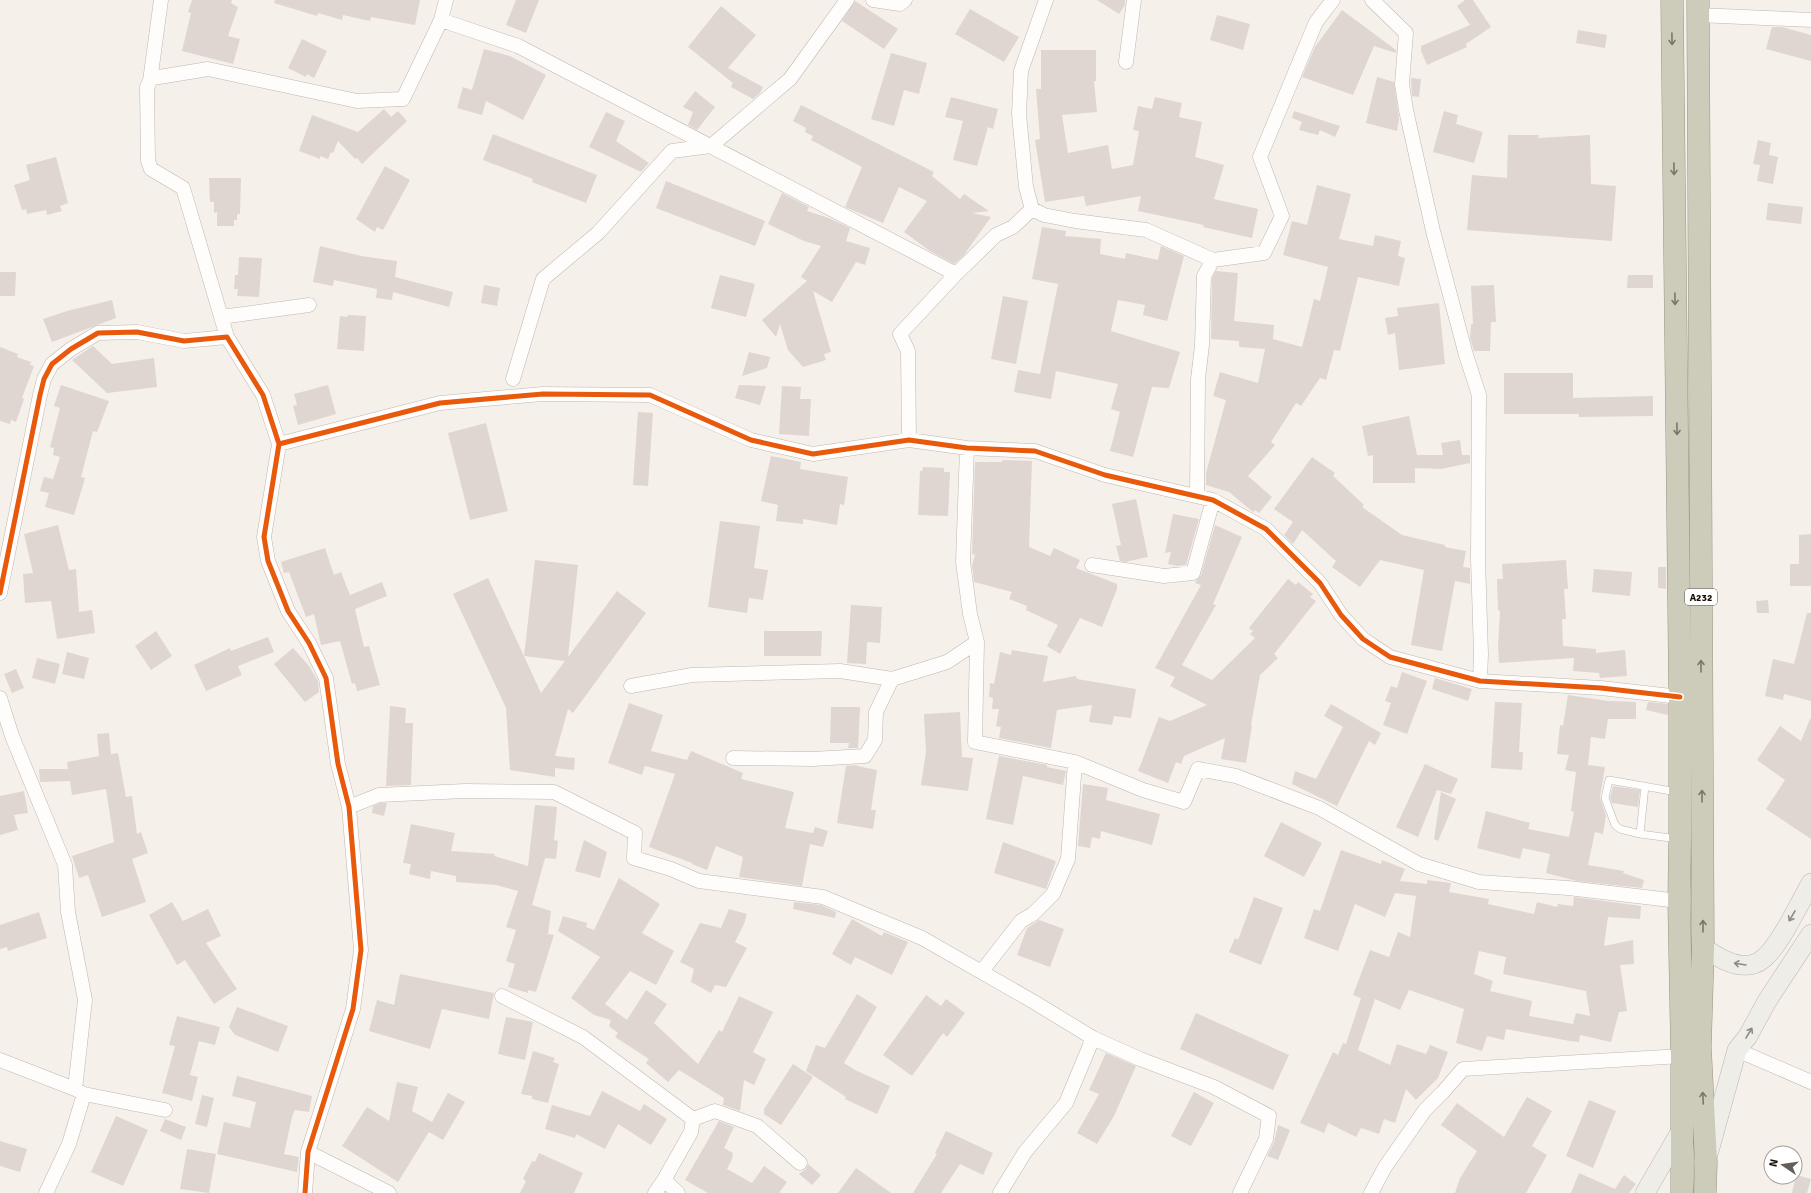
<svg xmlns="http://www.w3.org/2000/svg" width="1811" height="1193" viewBox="0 0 1811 1193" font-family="Signika,sans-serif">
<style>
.building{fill:#dfd5d1;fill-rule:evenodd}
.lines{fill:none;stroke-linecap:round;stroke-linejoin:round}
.lane-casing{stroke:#beb7af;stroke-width:8}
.street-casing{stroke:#beb7af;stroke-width:15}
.secondary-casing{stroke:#beb7af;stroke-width:20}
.highway-casing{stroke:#9a9582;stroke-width:23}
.lane{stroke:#fefdfc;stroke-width:7}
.street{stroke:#fefdfc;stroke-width:14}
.secondary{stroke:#eeede8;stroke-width:19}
.highway{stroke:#cdcbba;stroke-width:22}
.cycleway-casing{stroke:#fff;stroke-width:8}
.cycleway{stroke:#e8590c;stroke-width:5}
.oneway{stroke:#7c7669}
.oneway2{stroke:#8e8982}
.labels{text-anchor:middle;stroke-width:3;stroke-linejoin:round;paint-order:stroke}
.shield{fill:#fff;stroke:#5d5751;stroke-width:1}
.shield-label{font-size:10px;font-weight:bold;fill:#180f06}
</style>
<rect width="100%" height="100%" fill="#f6f0ea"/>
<path class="building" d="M192,0H232L231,3L238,7L228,36L240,39L233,64L182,51L191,13L188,12Z
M275,0H420L415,25L371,17L370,21L343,15L342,20L318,13L317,16L274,3Z
M516,0H539L526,33L506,25Z
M1097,0H1125V5L1119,14Z
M1465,0H1473L1491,27L1466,44L1467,47L1427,65L1421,51V46L1470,25L1457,6Z
M855,1L898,29L884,49L842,21Z
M721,6L756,35L728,68L763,87L760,93L753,99L731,87L733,83L688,47Z
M970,9L1019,37L1004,62L955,34Z
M1342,10L1396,50V53L1374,46L1353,95L1302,77L1315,47Z
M1217,15L1250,24L1243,50L1210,40Z
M1772,27H1782L1811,35V61L1766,49Z
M1578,30L1607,35L1605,48L1576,43Z
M302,39L327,51L314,78L307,74L306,77L288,68Z
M484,49L510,56L546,75L523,120L486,101L482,115L457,108L463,87L472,90Z
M1041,50H1096V81H1094L1097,112L1062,115L1068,153L1108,145L1112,169L1133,165L1139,131L1133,130L1138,106L1152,109L1155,97L1182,103L1179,117L1202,122L1195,157L1224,165L1214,199L1258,209L1252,238L1203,227L1204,225L1138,211L1141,196L1086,206L1084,196L1045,202L1035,140L1040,139L1036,89H1041Z
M891,53L927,63L919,94L904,90L894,126L871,119Z
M1377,77L1394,82L1399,119L1397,131L1366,123Z
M1411,78L1421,79L1419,97L1412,96Z
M695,91L715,107L697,130L688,125L693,112L683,107Z
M951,97L998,109L993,129L988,127L977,166L953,160L963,121L945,117Z
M801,105L934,172L932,176L960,199L964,194L989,211L972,213L991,217L964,255L954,264L930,251L904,232L927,201L899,187L883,223L845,207L862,167L811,140L813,136L805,132L806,128L793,121Z
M384,109L391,117L398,111L407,121L362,164L357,158L355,159L338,141L333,153L331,152L328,159L320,156V159L299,151L312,115L358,132Z
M1294,111L1340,126L1335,137L1320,130L1318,135L1299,130L1302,122L1292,118Z
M1444,111L1458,115L1456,124L1483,132L1474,163L1433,152Z
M606,112L625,121L616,141L649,163L641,172L589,147Z
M493,134L597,175L586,203L532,182L533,179L483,160Z
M1508,135H1539L1538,138L1590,135L1591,184L1616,186L1612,241L1467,230L1472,175L1507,178Z
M1758,140L1771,143L1769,155L1778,157L1773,184L1757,181L1760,165L1753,164Z
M56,157L68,203L60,206L62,211L47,215L46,210L27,214L26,209L22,210L14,185L30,180L26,165Z
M385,166L410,180L383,230L377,227L375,232L356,219Z
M209,178H241L240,214H237V220H234V226H217V212L214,213V202H210Z
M666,181L765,221L755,246L656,208Z
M1317,185L1351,194L1339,239L1373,246L1375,235L1401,241L1398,256L1405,258L1399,286L1358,277L1340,351L1334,350L1326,380L1320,378L1301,406L1296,403L1271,442L1275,445L1248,476L1272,497L1259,513L1255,510L1253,512L1229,492L1206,485V473L1226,400L1213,396L1220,372L1258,383L1265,349L1239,347V341L1211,339L1212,278L1216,271L1238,273L1234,321L1274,325L1273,339L1302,347L1314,299L1320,301L1328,267L1283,255L1292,221L1307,225Z
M782,193L809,207L807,211L829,218L850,228L846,241L870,248L865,265L856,262L832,302L813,291L831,352L824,354L826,360L803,367L788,350L780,324L776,337L762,320L807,281L801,277L821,246L804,241L768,224Z
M1768,203L1803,207L1801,224L1766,220Z
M1042,227L1066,231L1065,236L1101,239L1100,254L1125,259L1126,253L1158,260L1161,246L1184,256L1167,321L1143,315L1145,305L1118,300L1111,331L1180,352L1169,388L1152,387L1133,457L1110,451L1120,412L1111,409L1118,384L1056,371L1051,399L1014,392L1018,370L1040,374L1058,284L1032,279Z
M320,246L361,256L397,261L395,277L453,292L449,307L393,292L392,300L376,298L377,289L334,280L333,286L313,282Z
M239,257L262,258L259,297L237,296L238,289H234L235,275H238Z
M0,272H16L15,296H0Z
M720,275L755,284L746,317L711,308Z
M1628,275H1653V288H1627Z
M484,285L500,288L497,306L481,303Z
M1494,285L1496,322H1491L1490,351H1474L1470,338L1471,324H1473L1471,286Z
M1003,296L1028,301L1016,364L991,359Z
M112,300L116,318L52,342L43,319L67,311Z
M1439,303L1445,364L1399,370L1395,333L1388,335L1385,318L1398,316L1397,308Z
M348,315L366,316L364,351L337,349L340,316L347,317Z
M93,346L112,364L154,358L157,387L107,393L72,360Z
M0,347L18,354L17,357L31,362L30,365L34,366L22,398L24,399L16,422L11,420L10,424L0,421Z
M749,352L770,357L767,368L742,376Z
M1504,373H1573V398L1653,396V416L1579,417V414H1504Z
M61,385L109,401L97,432L93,431L81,477L85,478L74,515L45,507L49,493L40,491L44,477L53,479L60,457L53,455L54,448L50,447L60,408L54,406Z
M328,385L336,414L298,425L293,406L297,405L294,394Z
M739,385L766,386L760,405L735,398Z
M782,386L801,387L800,399H811L809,436L779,434Z
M638,412L653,413L648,486L633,485Z
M1409,416L1417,455H1443L1441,443L1460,440L1462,455H1470V463L1441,469L1415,468V483H1373V455L1368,456L1362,426Z
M486,423L508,511L470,520L448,433Z
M771,456L801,462L800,469L848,477L844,505L840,504L837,525L803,519V524L776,521L778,505L761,501Z
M1312,457L1335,473L1333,476L1364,505L1362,507L1402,535L1445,545V547L1466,551L1463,567L1470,568V584L1455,581L1442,651L1411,645L1424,570L1380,560L1360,587L1332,567L1336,561L1302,530L1293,544L1284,535L1293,522L1274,509Z
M1002,460L1032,461L1029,547L1050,556L1054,548L1080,560L1076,568L1117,584V589L1102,627L1080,618L1060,654L1047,646L1058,625L1026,610L1027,606L1009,599L1012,592L974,582L972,565L975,555L972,554L975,462H1002Z
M923,467L944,468V472H950L948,516L918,515L920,471H922Z
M1136,499L1148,557L1125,562L1120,561L1116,546L1121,545L1112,504Z
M1173,514L1199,519L1186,565L1177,566L1168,564L1171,552L1165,553Z
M720,521L760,526L754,568L768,570L763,600L749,598L747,613L708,607Z
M58,525L69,570L76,569L79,612L92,610L95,633L57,639L51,601L25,603L23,574L33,573L24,534Z
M1215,525L1242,537L1213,604L1216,605L1182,665L1212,680L1255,638L1250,634L1253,631L1249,628L1288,579L1296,585L1298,582L1313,594L1310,597L1316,601L1274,654L1278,658L1260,675L1251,725L1252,726L1246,763L1221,759L1225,738L1184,756L1181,764L1176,762L1168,783L1138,771L1159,717L1170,721L1207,705L1170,686L1175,677L1155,668L1201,585L1195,583L1201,575Z
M1811,534V586H1790V564H1799V535Z
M325,548L334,575L341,572L350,595L382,582L387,596L355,609L364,647L369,646L380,685L357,691L355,683L352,684L340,641L321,645L314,614L306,617L289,572L284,573L281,562Z
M535,560L578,565L568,657L617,591L646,613L573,713L568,709L555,756L575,758L574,770L555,768V777L510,770L506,708L453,594L488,578L541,693L565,661L524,656Z
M1566,560L1568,589H1564L1566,619H1562L1563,646L1596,649V653L1625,650L1627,676L1600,678L1599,673L1573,671L1574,658L1499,663L1498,646L1500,611L1498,610L1497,579H1503L1502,564Z
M1658,567H1666V589L1658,588Z
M1594,569L1632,572L1630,596L1592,592Z
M1768,600L1769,613H1757L1756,601Z
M851,605L882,607L880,643L867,642L866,664L847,663Z
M1807,613H1811V701L1784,694L1783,700L1765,696L1773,659L1794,664Z
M156,631L172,656L151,670L135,646Z
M764,631H822L821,656H764Z
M268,637L274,652L238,666L242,675L206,691L194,665L230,648L231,651Z
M293,648L309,666L318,681L319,692L305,702L274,664Z
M1012,650L1048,656L1043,682L1076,676L1077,679L1136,689L1131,718L1114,716L1112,725L1089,722L1092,705L1057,710L1051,748L999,738L1001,727L996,726L999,709H992L993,698L989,697L990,683L994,684L1000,652L1011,655Z
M67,652L89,658L84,679L62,674Z
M37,658L60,664L55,684L32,678Z
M16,669L24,688L12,693L4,674Z
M1402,672L1427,681L1407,734L1383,725L1391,703L1385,701L1391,686L1397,688Z
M1435,678L1472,689L1468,701L1432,689Z
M1568,695L1608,701L1636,702V719H1608L1605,739L1591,737L1588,765L1605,767L1600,797L1606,816L1603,834L1595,832L1588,865L1624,871L1623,873L1644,880L1642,888L1577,881L1546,873L1550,854L1523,848L1520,859L1477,848L1486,811L1530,823L1528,829L1569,837L1574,812L1571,811L1576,772L1565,770L1569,755L1557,754L1560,725L1563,726Z
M1495,702L1522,703L1519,752H1523L1522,770L1491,768Z
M1648,702L1668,704V715L1646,710Z
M629,703L663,715L651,751L687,760L691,751L743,773L741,779L794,792L785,828L813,833L815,827L828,831L823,847L810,844L802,886L739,877L743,857L716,846L707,870L692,864V863L649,847L675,774L645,766L642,775L608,763Z
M1331,704L1381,733L1375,745L1369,741L1337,806L1292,784L1295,771L1316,779L1343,727L1324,716Z
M390,706L406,708L405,723H413L411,785L386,786Z
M831,707H860L858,748H848L849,743H830Z
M960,712L962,757L973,758L968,791L921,785L926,752L924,714Z
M1810,719H1811V839L1766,809L1785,780L1757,760L1780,726L1801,741Z
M109,733L111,754L118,753L126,797L132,796L137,834L141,832L148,853L132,859L146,902L102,917L88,875L79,878L72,856L114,842L106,789L72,795L70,781L40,782L39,769H68L67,762L99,756L97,734Z
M999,756L1047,765V767L1066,771L1063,785L1023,776L1013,825L986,819Z
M1425,764L1458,779L1451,794L1437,790L1418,837L1396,827Z
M857,765V766L877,770L871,810H876L873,829L837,823L846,766Z
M1083,784L1108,788L1106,800L1160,814L1152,845L1101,831L1100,839L1092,837L1090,848L1078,846Z
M1613,786L1640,790L1638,807L1612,803L1610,798Z
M24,791L28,813L14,815L18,830L0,835V796Z
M1441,792L1456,799L1438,841L1434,839Z
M381,803H387L384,816L372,813L373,806Z
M535,805L557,807L554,840L558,841L556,859L545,858L532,905L551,911L548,934L554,935L536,992L528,990V993L508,987L515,964L506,961L516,930L506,927L518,891L496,885L456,882V876L431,871L430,879L409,874L411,864L403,863L411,824L455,833L451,851L495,854L494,856L528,866Z
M1281,822L1322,843L1304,877L1264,856Z
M584,840L607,852L600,878L575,871Z
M1003,842L1056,861L1046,889L994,873Z
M1341,850L1381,864L1382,860L1405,869L1400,881L1427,884V880L1451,883L1449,892L1489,899L1488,904L1534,914L1537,902L1557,907L1558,904L1573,906L1574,897L1641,906L1640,919L1608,917L1604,946L1633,940L1634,964L1620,965L1627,1011L1619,1012L1611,1042L1580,1035L1579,1042L1570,1041L1506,1029L1504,1040L1487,1036L1482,1051L1456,1043L1464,1009L1409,990L1400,1010L1375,999L1358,1050L1390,1065L1397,1044L1426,1054L1430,1045L1448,1052L1438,1078L1416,1100L1406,1089L1395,1123L1384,1119L1379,1134L1361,1128L1356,1137L1328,1123L1324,1133L1300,1123L1333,1052L1338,1055L1343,1043L1346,1044L1361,998L1353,995L1370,950L1389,957L1398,932L1410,937L1416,896L1395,893L1385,917L1355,904L1338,951L1304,938L1314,909L1320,911ZM1479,951L1506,957L1503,974L1586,991L1590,1016L1576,1013L1573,1024L1529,1016L1532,1001L1490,991L1493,981L1474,974Z
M619,878L660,904L642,933L674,951L656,985L630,971L605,1004L627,1020L646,990L667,1004L654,1023L698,1064L719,1030L722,1032L739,996L773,1012L753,1052L766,1059L754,1085L744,1080L740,1111L723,1105L724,1098L679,1070L668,1082L646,1063L649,1059L615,1037L618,1033L609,1026L611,1020L594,1015L571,998L600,957L558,931L563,916L587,923L586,927L594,930Z
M1254,897L1283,908L1261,965L1229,952L1235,938L1238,940Z
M172,902L183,921L208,909L221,936L206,943L237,989L214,1004L185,960L177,965L149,915Z
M794,902L821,905L836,912L835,918L793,909Z
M729,909L747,914L744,924L735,942L747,948L726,987L715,985L711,993L691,982L694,969L680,962L700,923L721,928Z
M39,912L47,938L8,951L7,947L0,949V925Z
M852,919L882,936L884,932L908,942L892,975L855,957L851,965L832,954Z
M1039,920L1064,929L1050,967L1017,955L1027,928Z
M400,974L494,993L489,1019L442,1009L430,1049L369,1031L377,1000L394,1005Z
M857,994L877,1007L844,1063L855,1070L890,1086L877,1114L845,1099L846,1097L806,1071L816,1045L825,1048Z
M926,995L941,1006L946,999L965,1013L947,1037L943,1033L912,1076L883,1055Z
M237,1007L288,1026L278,1052L235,1035L229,1027Z
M1196,1013L1289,1055L1273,1090L1180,1049Z
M177,1016L220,1027L215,1045L199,1041L190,1075L198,1077L192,1101L162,1093L175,1046L169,1045Z
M506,1017L533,1022L525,1060L498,1054Z
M533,1051L555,1058L553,1062L559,1064L548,1103L532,1099V1096L521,1094Z
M1106,1053L1136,1066L1114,1116L1097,1144L1077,1133L1099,1094L1089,1090Z
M793,1064L813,1077L781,1125L764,1114V1109Z
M237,1076L312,1096L309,1112L295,1110L292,1117L284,1154L299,1157L297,1172L217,1154L224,1122L250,1128L256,1102L232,1096Z
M397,1082L418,1087L412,1111L432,1122L448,1093L465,1102L443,1140L429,1132L398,1182L342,1146L367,1107L389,1121Z
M602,1091L640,1111L644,1104L667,1119L651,1145L618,1124L605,1149L576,1134L575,1138L545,1129L552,1105L590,1116Z
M1194,1092L1214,1103L1191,1146L1171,1136Z
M202,1095L214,1098L207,1127L195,1124Z
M1527,1097L1552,1111L1532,1146L1547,1155L1526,1193H1455L1460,1178L1477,1151L1441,1125L1457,1103L1504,1137Z
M1589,1100L1616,1111L1593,1168L1566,1156Z
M116,1116L148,1130L123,1186L91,1172Z
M165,1119L186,1127L181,1140L160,1131Z
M719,1121L734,1127L724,1148L733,1153L732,1159L727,1169L752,1183L764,1166L787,1182L779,1193H708L685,1180Z
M1278,1125L1290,1130L1278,1160L1267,1156L1274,1142Z
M946,1131L993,1153L983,1175L960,1164L941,1193H913L937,1154L935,1153Z
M0,1141L27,1149L20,1172L0,1166Z
M187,1149L216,1154L209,1193L180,1189Z
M539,1153L583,1173L574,1193H520L526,1181L523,1179L532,1161L535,1162Z
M808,1164L821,1175L812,1185L799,1174L806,1169Z
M856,1168L891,1193H838Z
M1579,1173L1615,1189L1624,1175L1636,1184L1629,1193H1571Z
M1796,1175L1811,1179L1807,1193H1792Z"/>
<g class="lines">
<g class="lane-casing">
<path id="lane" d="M1677,792L1609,780L1605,798L1615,825L1620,829L1640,834L1678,839
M1640,834L1645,786"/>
</g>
<g class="street-casing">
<path id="street" d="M873,0L900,4L905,0
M1372,0L1406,33L1402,84L1406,110L1433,231L1466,355L1479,395L1478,559L1481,654L1480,681
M1698,15L1811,20
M441,20L446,0
M1126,62L1134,0
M150,81L161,0
M1032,209L1026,187L1019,114L1021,71L1046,0
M1213,260L1264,253L1282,216L1260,157L1316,22L1333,0
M221,317L309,305
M227,337L183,188L151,169L148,161L147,87L150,81L153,78L208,69L357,101L403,99L441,20L518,46L956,274
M513,379L543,279L598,233L672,151L711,146L790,79L847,0
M909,440L908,351L900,334L956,274L996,235L1013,227L1032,209L1044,215L1075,221L1146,230L1213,260L1204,276L1202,345L1198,379L1197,495
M279,444L440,403L543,394L650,395L751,440L813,454L909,440L967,448L1035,451L1105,475L1213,500L1266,529L1320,583L1341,615L1363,639L1390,657L1480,681L1601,688L1680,697
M967,448L963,562L970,614L977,642L975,742L1075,762L1143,790L1184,802L1198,769L1236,776L1319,808L1419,864L1479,882L1568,888L1679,901
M1092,565L1164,576L1193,573L1213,500
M0,593L40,395L44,379L52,364L71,349L98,333L137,332L184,341L227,337L263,395L279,444L264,537L268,561L288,611L309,643L326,678L338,764L349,807L361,950L353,1009L308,1152L305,1193
M631,686L692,675L840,671L892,679
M0,698L12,736L65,865L68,912L85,1000L75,1089L84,1094L69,1144L46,1193
M733,758L813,759L865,756L875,740L876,712L892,679L947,662L977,642
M349,807L379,795L465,791L554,792L635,833L634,858L671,869L699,881L823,897L922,938L1034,1002L1093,1038L1140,1059L1214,1087L1269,1116L1266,1139L1240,1193
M982,971L1021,921L1033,914L1053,894L1068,859L1075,762
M502,996L583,1037L693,1119
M1737,1050L1811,1082
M0,1060L75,1089
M84,1094L165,1110
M308,1152L389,1193
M655,1193L664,1180
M678,1193L664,1180L691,1132L693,1119L715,1111L757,1126L800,1163
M1000,1193L1025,1152L1066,1103L1093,1038
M1371,1193L1385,1167L1425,1110L1443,1092L1463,1069L1682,1056"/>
</g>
<g class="secondary-casing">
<path id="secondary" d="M1703,948C1714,954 1729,965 1742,965C1750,966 1757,964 1763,959C1780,945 1799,904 1811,883
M1709,1151L1737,1050L1748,1036L1767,1001L1811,934
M1645,1193L1682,1129"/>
</g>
<g class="highway-casing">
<path id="highway" d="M1672,0L1680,697V839L1679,901L1682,1056V1193
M1698,0L1703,948L1700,1047L1706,1162L1705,1193"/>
</g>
<use href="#lane" class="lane"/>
<use href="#street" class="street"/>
<use href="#secondary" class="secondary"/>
<use href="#highway" class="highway"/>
<g class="cycleway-casing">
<path id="cycleway" d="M279,444L440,403L543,394L650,395L751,440L813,454L909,440L967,448L1035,451L1105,475L1213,500L1266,529L1320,583L1341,615L1363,639L1390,657L1480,681L1601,688L1680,697
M0,593L40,395L44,379L52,364L71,349L98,333L137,332L184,341L227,337L263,395L279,444L264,537L268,561L288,611L309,643L326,678L338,764L349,807L361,950L353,1009L308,1152L305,1193"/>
</g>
<use href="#cycleway" class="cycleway"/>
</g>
<defs><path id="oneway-shaft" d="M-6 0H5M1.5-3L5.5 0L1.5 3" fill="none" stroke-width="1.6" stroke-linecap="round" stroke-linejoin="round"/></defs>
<g class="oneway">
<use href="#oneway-shaft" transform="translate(1672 39) rotate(89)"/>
<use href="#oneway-shaft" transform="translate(1674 169) rotate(89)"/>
<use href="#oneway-shaft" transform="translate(1675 299) rotate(89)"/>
<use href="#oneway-shaft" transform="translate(1677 429) rotate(89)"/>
<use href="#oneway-shaft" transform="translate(1701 666) rotate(-90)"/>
<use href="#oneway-shaft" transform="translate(1702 796) rotate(-90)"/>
<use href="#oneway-shaft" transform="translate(1703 926) rotate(-90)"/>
<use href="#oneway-shaft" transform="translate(1703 1098) rotate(-93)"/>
</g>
<g class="oneway2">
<use href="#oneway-shaft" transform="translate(1792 916) rotate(120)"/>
<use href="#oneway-shaft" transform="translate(1740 964) rotate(-171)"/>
<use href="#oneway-shaft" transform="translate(1749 1033) rotate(-59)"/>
</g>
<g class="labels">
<rect class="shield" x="1685" y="589" width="32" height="16" rx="3"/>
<g class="shield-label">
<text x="1701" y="601">A232</text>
</g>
</g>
<g transform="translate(1783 1165) rotate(283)"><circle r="19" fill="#ffffff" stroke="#a39f9b"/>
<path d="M0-3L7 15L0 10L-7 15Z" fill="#665e56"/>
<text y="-6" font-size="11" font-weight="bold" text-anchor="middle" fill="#180f06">N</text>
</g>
</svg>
